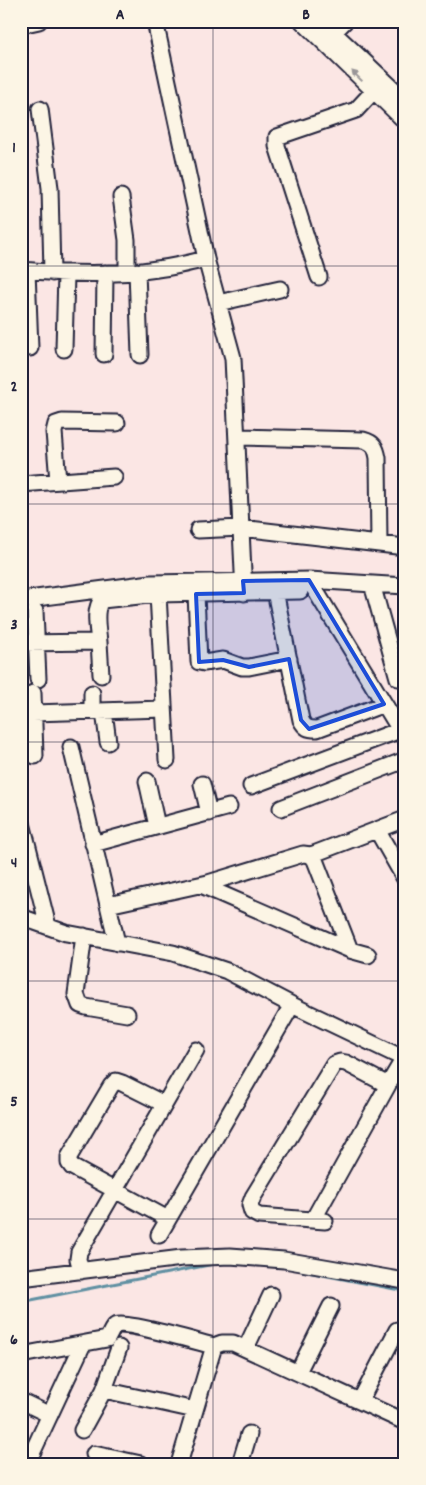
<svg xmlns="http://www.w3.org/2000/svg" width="426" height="1485" viewBox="0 0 426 1485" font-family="Dekko,sans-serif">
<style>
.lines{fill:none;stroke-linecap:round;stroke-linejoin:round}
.stream{stroke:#6090a2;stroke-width:3}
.minor-casing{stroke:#22223b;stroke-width:19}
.minor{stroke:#fcf5e5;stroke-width:15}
.oneway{fill:#9a9698}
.marked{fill:#1d4ed8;fill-opacity:0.2;stroke:#1d4ed8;stroke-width:4;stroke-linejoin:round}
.grid{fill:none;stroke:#22223b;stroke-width:1;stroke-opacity:0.55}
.neatline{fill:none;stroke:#22223b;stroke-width:2}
.grid-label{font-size:16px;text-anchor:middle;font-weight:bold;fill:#22223b}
</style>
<rect width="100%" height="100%" fill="#fbe6e4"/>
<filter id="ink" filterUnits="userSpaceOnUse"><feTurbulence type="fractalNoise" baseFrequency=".02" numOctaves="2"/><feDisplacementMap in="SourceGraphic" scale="10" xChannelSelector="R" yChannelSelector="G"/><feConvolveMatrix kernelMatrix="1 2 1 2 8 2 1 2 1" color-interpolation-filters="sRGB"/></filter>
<g filter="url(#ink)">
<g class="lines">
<path class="stream" d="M302,1271L405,1291
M21,1302L219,1263"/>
<g class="minor-casing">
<path id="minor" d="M155,21L206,259L233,358L244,593
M302,21L405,121
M321,21L405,100
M21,25L39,21
M333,33L345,21
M40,109L50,188L52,273
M121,197L127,240V271
M21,270C66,274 112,276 157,269C173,267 190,263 206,259
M27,271L30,348
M137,271L140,355
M319,277L277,146V137L356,110L384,80
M218,303L280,289
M64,349L66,274
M104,354L105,273
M238,437L363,440C374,443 376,447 378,458L379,544
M58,481L54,432L56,424L62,422L117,423
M21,484L114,477
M198,530L241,528L405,547
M309,580L405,586
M372,584L398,678
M275,591L301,720C305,728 308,729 317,729L384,704
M196,594L199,662L204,663L223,660L242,667H249L289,659
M21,600L151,583L309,580L405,738
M35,611L38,679
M99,642L101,675
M21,643L99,642C98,630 93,609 102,600L158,594
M33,693L35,756
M92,693V711
M104,711L108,742
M33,713L164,709
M71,747L117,943
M167,760L158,594L300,591
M147,781L157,826
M202,784L209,813
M251,786L400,730
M281,808L405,760
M21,819L48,926
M377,830L405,879
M93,844L229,807
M311,855L405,819
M201,885L350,950L368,955
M108,905L208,883L303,854L311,855L315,860L350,950
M21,917L66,933L173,953L227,971L292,1005L405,1059
M84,936L76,994L80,1005L86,1007L127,1014
M164,1104L122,1083L116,1081L111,1086L69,1157V1163L72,1167L168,1219
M313,1220L388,1085
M325,1221L259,1216L252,1212L250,1205L253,1197L334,1064L340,1062L346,1063L388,1085L404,1058
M159,1235L292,1005
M81,1271L78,1259L79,1252L196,1050
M21,1278L182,1258L230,1256L284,1260L405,1281
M246,1348L271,1295
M21,1355L107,1339C110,1335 112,1328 115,1326C123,1320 201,1343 214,1346L222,1343H233L405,1422
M298,1372L331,1306
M104,1390L195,1410
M21,1401L50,1415
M360,1401L397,1330
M82,1430L104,1390L119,1348
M94,1454L141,1464
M27,1464L83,1344
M179,1464L214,1346
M240,1464L249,1434"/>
</g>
<use href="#minor" class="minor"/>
</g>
<defs><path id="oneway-solid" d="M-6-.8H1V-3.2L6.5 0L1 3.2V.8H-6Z" transform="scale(1.25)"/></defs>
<use class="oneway" href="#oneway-solid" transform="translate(357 76) rotate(-135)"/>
</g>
<path class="marked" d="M309,580L384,704L309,729L301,720L289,659L249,667L223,660L199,662L196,594L244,593L243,581Z"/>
<path class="grid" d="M213,21V1464M21,266H405M21,504H405M21,742H405M21,981H405M21,1219H405"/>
<rect width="426" height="1485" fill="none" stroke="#fcf5e5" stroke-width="55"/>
<rect x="28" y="28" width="370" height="1430" class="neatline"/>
<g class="grid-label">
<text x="120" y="19">A</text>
<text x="306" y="19">B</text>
<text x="14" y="152">1</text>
<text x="14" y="391">2</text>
<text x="14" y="629">3</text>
<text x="14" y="867">4</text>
<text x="14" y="1106">5</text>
<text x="14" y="1344">6</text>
</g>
</svg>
